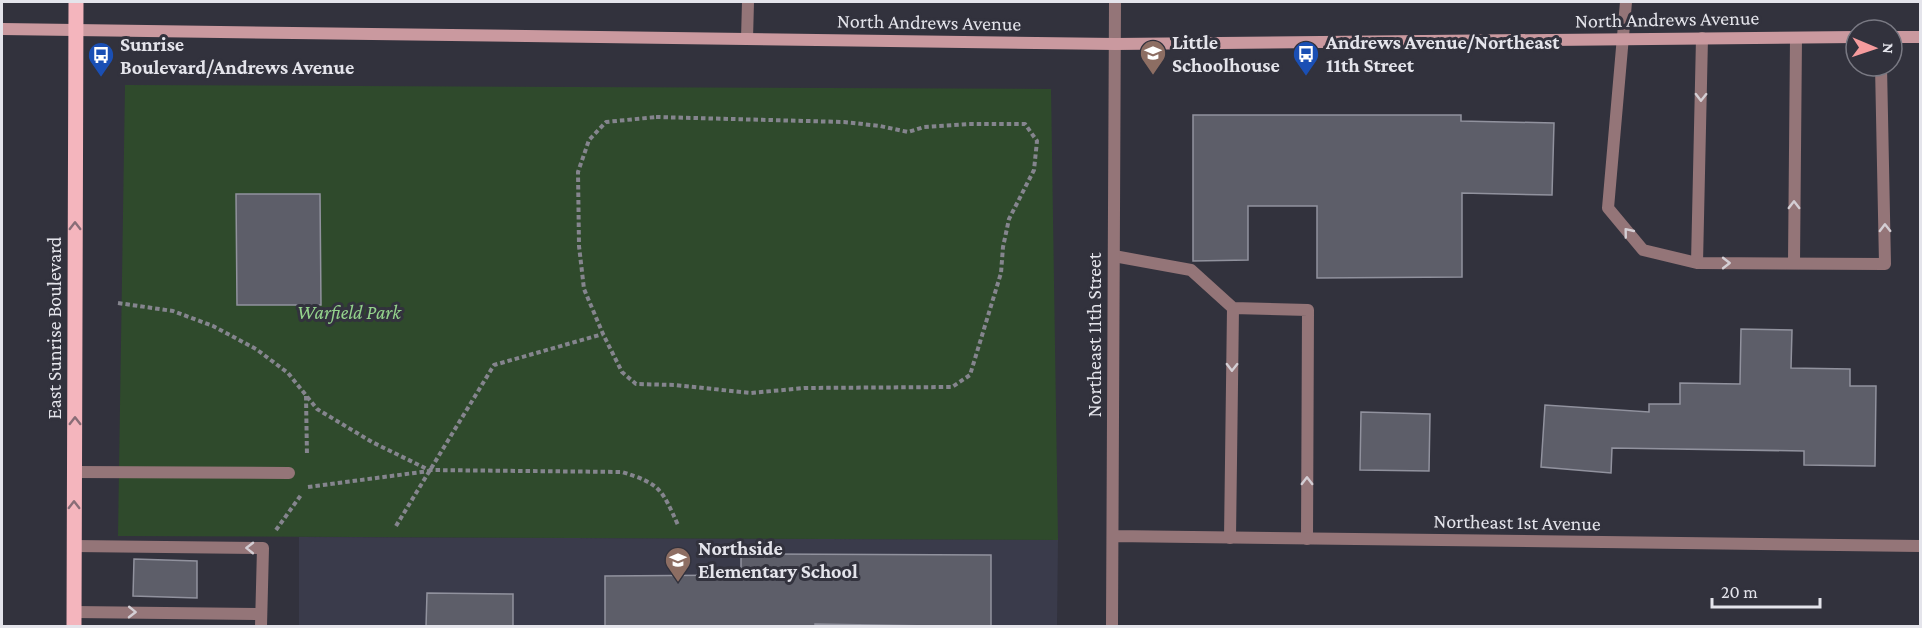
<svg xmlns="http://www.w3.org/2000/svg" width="1922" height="628" viewBox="0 0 1922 628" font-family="'Crimson Pro',serif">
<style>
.built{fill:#3a3b4b}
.green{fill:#2f4a2c}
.building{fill:#5d5e69;stroke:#91929e;stroke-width:1.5}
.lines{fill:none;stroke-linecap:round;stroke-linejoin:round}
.path{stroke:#85858e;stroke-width:4;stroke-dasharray:4.5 3;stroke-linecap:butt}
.service{stroke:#947578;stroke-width:12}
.minor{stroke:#947578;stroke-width:12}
.secondary{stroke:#ca999f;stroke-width:12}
.primary{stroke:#f4b5bd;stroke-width:15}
.oneway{stroke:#d4ced4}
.oneway2{stroke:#896d77}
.labels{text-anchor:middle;stroke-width:6;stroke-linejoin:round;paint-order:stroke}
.street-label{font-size:20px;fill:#e4e4eb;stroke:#32323d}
.poi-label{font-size:20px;font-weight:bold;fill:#e4e4eb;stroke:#32323d;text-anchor:start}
.park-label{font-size:20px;font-style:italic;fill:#94d38c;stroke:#32323d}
</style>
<rect width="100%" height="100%" fill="#32323d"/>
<path class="built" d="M299,537L1058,540L1057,626H299Z"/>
<path class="green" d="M125,85L1051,89L1058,540L118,536Z"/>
<path class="building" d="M1193,115H1461V121L1554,123L1552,195L1462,193V277L1317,278V206H1248V260L1193,261Z
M236,194H320L321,305H237Z
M1741,329L1792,330L1791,368L1850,369V386H1876L1875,466L1804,465V451L1612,448L1611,473L1541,467L1545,405L1649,412V404H1680V383L1740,384Z
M1361,412L1430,414L1429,471L1360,470Z
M741,554L991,555V627L815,624V627H605V576L741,575Z
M134,559L197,561V598L133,596Z
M427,593L513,594V627H426Z"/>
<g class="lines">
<path class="path" d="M656,117L844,122L880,126L908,132L924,127L969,124H1025L1037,141L1034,170L1009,219L1003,247L1001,273L970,375L952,387L804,388L751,393L675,385L636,384L622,372L603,334L584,289L579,246L578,172L589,140L606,122Z
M118,303L173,311L213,326L256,349L288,373L317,409L372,442L429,470L622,472C661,484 662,490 678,525
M306,396L307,456
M308,487L429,471
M396,526L494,365L603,334
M276,530L301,495"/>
<path class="service" d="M1626,2L1608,208L1643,250L1697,263
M1702,38L1697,263L1885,264L1881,66
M747,39L748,2
M1114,256L1191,270L1233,308L1308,310L1307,539
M1794,263L1796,38
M74,472L289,473
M1230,538L1233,308
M74,546L263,548L261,626
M74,612L261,614"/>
<path class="minor" d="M1113,536L1920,546
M1112,626L1115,2"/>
<path class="secondary" d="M2,29L1115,44L1856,37
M1892,37H1920"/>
<path class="primary" d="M74,626L76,2"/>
</g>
<defs><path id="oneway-chevron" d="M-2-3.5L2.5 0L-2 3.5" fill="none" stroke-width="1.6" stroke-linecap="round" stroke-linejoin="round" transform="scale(1.5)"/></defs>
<g class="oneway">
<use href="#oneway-chevron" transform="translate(1701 97) rotate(91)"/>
<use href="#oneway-chevron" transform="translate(1794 205) rotate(-90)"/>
<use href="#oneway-chevron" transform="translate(1885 228) rotate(-91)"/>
<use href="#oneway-chevron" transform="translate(1628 232) rotate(-129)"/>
<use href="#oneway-chevron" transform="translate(1726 263)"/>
<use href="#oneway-chevron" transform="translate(1232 367) rotate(91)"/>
<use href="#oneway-chevron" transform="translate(1307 481) rotate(-90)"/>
<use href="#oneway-chevron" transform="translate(250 548) rotate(-179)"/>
<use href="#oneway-chevron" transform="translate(132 612) rotate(1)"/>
</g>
<g class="oneway2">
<use href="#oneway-chevron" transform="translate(75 226) rotate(-90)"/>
<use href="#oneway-chevron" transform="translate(75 421) rotate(-90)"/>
<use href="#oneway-chevron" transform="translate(74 505) rotate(-90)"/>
</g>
<defs>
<g id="school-pin" transform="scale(1.35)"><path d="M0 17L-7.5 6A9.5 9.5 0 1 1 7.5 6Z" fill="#8d6e63" stroke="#32323d"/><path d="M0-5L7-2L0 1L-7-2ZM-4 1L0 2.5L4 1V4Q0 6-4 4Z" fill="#fff"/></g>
<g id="bus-pin" transform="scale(1.35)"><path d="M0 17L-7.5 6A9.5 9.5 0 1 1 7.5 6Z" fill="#1a4fb4" stroke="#32323d"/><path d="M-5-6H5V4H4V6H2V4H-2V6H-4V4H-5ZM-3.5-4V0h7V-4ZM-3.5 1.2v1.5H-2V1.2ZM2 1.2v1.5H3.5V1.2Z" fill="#fff"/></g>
</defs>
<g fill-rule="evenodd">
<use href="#school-pin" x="1153" y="53"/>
<use href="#bus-pin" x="1306" y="54"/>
<use href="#bus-pin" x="101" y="55"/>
<use href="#school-pin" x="678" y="560"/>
</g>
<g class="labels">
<g class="street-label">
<text transform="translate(1667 19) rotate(-1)" y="7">North Andrews Avenue</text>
<text transform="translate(929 22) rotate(1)" y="7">North Andrews Avenue</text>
<text transform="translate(54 328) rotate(-90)" y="7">East Sunrise Boulevard</text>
<text transform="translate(1094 335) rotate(-90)" y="7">Northeast 11th Street</text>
<text transform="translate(1517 522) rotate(1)" y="7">Northeast 1st Avenue</text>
</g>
<g class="poi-label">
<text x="1172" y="49">Little<tspan x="1172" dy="23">Schoolhouse</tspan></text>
<text x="1326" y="49">Andrews Avenue/Northeast<tspan x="1326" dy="23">11th Street</tspan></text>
<text x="120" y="51">Sunrise<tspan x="120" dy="23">Boulevard/Andrews Avenue</tspan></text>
<text x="698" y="555">Northside<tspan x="698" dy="23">Elementary School</tspan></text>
</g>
<g class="park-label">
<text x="349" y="319">Warfield Park</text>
</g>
</g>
<rect width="1922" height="628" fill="none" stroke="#e4e4eb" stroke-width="6"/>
<g transform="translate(1874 48) rotate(92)"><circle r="28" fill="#32323d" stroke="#797983" stroke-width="1.5"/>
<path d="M0-4.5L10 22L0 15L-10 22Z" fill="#f59b9d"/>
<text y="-9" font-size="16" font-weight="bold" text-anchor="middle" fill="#e4e4eb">N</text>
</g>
<path d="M1712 598v9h108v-9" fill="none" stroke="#e4e4eb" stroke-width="3"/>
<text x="1721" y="598" font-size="18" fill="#e4e4eb" stroke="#32323d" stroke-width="4.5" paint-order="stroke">20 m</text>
</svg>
